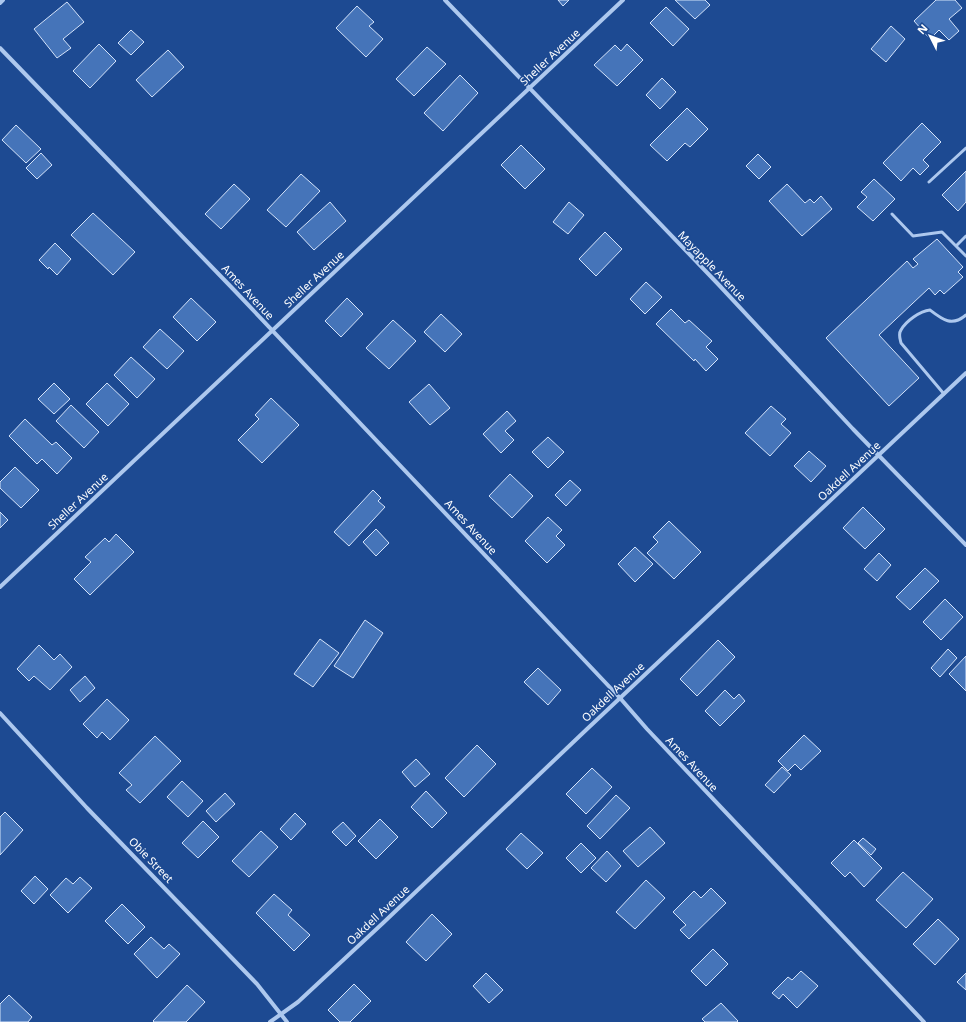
<svg xmlns="http://www.w3.org/2000/svg" width="966" height="1022" viewBox="0 0 966 1022" font-family="'Noto Sans',sans-serif">
<style>
.building{fill:#4574b9;stroke:#d4e3fa}
.lines{fill:none;stroke-linecap:round;stroke-linejoin:round}
.service{stroke:#adc8ee;stroke-width:3}
.minor{stroke:#adc8ee;stroke-width:4}
.labels{text-anchor:middle;stroke-width:3;stroke-linejoin:round;paint-order:stroke}
.street-label{font-size:11px;fill:#fff;stroke:#1d4a92}
</style>
<rect width="100%" height="100%" fill="#1d4a92"/>
<path class="building" d="M558,0H569L563,6Z
M675,0H705L710,5L695,19Z
M936,0H955L962,8L949,19L959,31L949,40L939,30L930,39L914,21Z
M67,2L84,22L63,39L71,48L57,58L34,29Z
M357,6L374,22L369,26L383,39L366,57L336,28Z
M666,7L689,29L673,46L650,23Z
M891,26L905,39L886,62L871,49Z
M131,30L144,42L131,55L118,43Z
M99,44L116,61L90,88L73,71Z
M627,44L643,60L617,86L594,65L615,45L621,51Z
M427,47L446,64L414,96L396,79Z
M168,50L184,67L152,97L136,80Z
M460,75L478,93L443,131L424,113Z
M662,78L676,92L660,109L646,95Z
M687,108L708,129L690,147L685,143L667,161L650,145Z
M922,123L941,142L923,160L929,166L920,175L913,168L901,181L883,163Z
M16,125L41,149L26,163L2,140Z
M521,145L545,169L525,189L501,165Z
M41,153L52,165L37,179L26,168Z
M758,154L771,167L759,179L746,166Z
M966,171V202L958,211L942,195Z
M301,174L320,191L286,227L267,210Z
M874,179L895,199L873,221L857,207L867,197L861,192Z
M234,184L250,199L221,229L205,214Z
M787,184L805,203L810,199L814,203L821,196L832,209L802,236L769,201Z
M330,202L346,221L314,250L297,232Z
M569,202L584,215L568,234L553,222Z
M93,213L135,252L113,275L71,235Z
M605,232L622,249L596,276L579,259Z
M937,239L963,267L958,272L963,277L944,294L940,290L935,295L929,288L879,335L919,378L889,406L826,338L907,261L913,268L918,264L913,259Z
M55,243L71,259L57,275L49,267L48,269L39,260Z
M646,282L662,297L645,314L630,299Z
M191,298L216,322L197,341L173,317Z
M347,298L363,314L341,337L325,321Z
M671,309L685,323L689,320L712,341L706,347L718,359L706,371L695,359L694,361L656,324Z
M441,314L462,334L445,352L424,332Z
M393,320L416,341L389,369L366,348Z
M160,329L184,351L167,369L143,347Z
M131,357L155,379L137,398L114,375Z
M54,383L70,399L54,414L38,399Z
M107,383L129,404L108,426L86,404Z
M429,384L450,408L430,425L409,402Z
M271,398L299,425L262,463L238,440L259,419L255,415Z
M71,405L99,432L84,448L56,421Z
M771,406L786,419L781,424L791,433L770,456L745,433Z
M507,411L516,421L505,431L514,440L501,453L483,434Z
M25,419L52,445L56,442L72,458L57,474L42,459L37,464L9,436Z
M548,437L564,452L548,468L532,452Z
M809,451L826,466L811,482L794,466Z
M15,467L39,490L21,508L0,488V482Z
M510,474L533,496L512,518L489,496Z
M570,480L581,490L566,506L555,495Z
M373,490L381,498L378,501L385,507L349,546L334,532Z
M863,507L885,529L865,549L843,528Z
M0,512L8,520L0,528Z
M548,517L562,530L556,536L565,545L547,563L525,541Z
M669,521L701,552L674,579L647,553L658,542L653,537Z
M376,529L389,543L376,556L363,542Z
M116,534L134,552L90,595L74,579L91,562L85,557L105,538L109,542Z
M635,547L653,564L635,582L618,564Z
M879,553L891,565L877,581L864,569Z
M925,568L939,581L910,610L896,597Z
M945,599L963,617L941,640L923,622Z
M365,620L383,633L353,678L334,666Z
M320,639L339,653L313,687L294,674Z
M718,640L735,657L697,696L680,679Z
M39,645L54,660L60,654L72,667L50,690L34,676L29,681L17,669Z
M948,649L957,658L940,677L931,668Z
M966,656V691L949,674Z
M538,668L561,690L548,705L524,682Z
M85,676L95,688L80,702L70,690Z
M725,690L734,699L739,694L745,701L720,726L705,711Z
M107,699L129,720L110,740L102,732L97,738L83,724Z
M804,735L821,751L801,770L795,764L788,771L778,761Z
M155,736L181,761L140,803L126,790L132,785L119,773Z
M477,745L496,764L464,797L445,778Z
M416,759L430,774L415,787L402,772Z
M782,767L791,775L774,793L765,785Z
M592,768L612,787L586,814L566,794Z
M182,781L203,801L188,817L167,797Z
M426,791L447,813L432,828L411,807Z
M225,793L235,804L216,822L206,811Z
M616,795L630,808L600,839L587,826Z
M5,812L23,830L0,855V817Z
M295,813L306,824L291,840L280,829Z
M380,819L398,837L376,859L358,841Z
M203,821L219,837L198,858L182,843Z
M343,822L356,836L346,846L332,832Z
M650,827L665,843L638,867L623,851Z
M261,831L278,847L249,877L232,861Z
M521,833L543,853L527,869L506,849Z
M863,838L876,849L871,855L858,843Z
M854,840L882,868L864,887L850,872L845,877L831,863Z
M581,843L596,858L581,873L566,858Z
M607,851L621,866L606,882L591,868Z
M903,872L933,899L906,928L876,900Z
M35,876L48,889L34,904L21,891Z
M80,877L92,888L68,913L50,895L66,878L73,884Z
M646,880L665,898L635,929L616,912Z
M711,888L726,903L689,939L680,930L686,925L673,912L694,891L701,898Z
M274,894L292,910L288,915L310,935L294,951L256,913Z
M122,904L145,927L128,944L105,921Z
M432,914L452,934L426,961L406,942Z
M938,919L959,939L935,965L913,944Z
M151,937L164,949L169,944L180,954L157,978L134,954Z
M713,949L728,964L706,986L691,971Z
M801,971L818,986L797,1008L783,994L779,999L772,993L788,977L792,980Z
M486,973L503,990L489,1003L473,986Z
M966,973V990L957,982Z
M354,984L371,1001L350,1022H340L328,1010Z
M187,985L205,1002L186,1022H154L153,1021Z
M9,995L32,1017L28,1022H0V1004Z
M721,1003L738,1021L737,1022H705L702,1019Z"/>
<g class="lines">
<path class="service" d="M929,182L966,148
M892,214L913,236L942,232L966,256
M956,246L966,236
M944,394L901,343C900,338 898,334 901,330C906,321 920,311 930,310C943,320 952,327 966,315"/>
<path class="minor" d="M445,0L718,284L853,429L966,545
M0,3L3,0
M0,48L235,291L620,698L647,729L924,1022
M0,587L623,0
M0,713L87,808L257,984L287,1022
M270,1022L298,1002L383,923L586,730L966,373"/>
</g>
<g class="labels">
<g class="street-label">
<text transform="translate(550 57) rotate(-43)" y="4">Sheller Avenue</text>
<text transform="translate(712 266) rotate(46)" y="4">Mayapple Avenue</text>
<text transform="translate(314 279) rotate(-43)" y="4">Sheller Avenue</text>
<text transform="translate(248 292) rotate(47)" y="4">Ames Avenue</text>
<text transform="translate(849 471) rotate(-43)" y="4">Oakdell Avenue</text>
<text transform="translate(78 501) rotate(-43)" y="4">Sheller Avenue</text>
<text transform="translate(471 527) rotate(47)" y="4">Ames Avenue</text>
<text transform="translate(613 692) rotate(-43)" y="4">Oakdell Avenue</text>
<text transform="translate(692 764) rotate(47)" y="4">Ames Avenue</text>
<text transform="translate(151 860) rotate(46)" y="4">Obie Street</text>
<text transform="translate(378 915) rotate(-43)" y="4">Oakdell Avenue</text>
</g>
</g>
<g transform="translate(930 36) rotate(312)" stroke="#1d4a92" stroke-width="3" paint-order="stroke">
<path d="M0-3L7 15L0 10L-7 15Z" fill="#ffffff"/>
<text y="-6" font-size="11" font-weight="bold" text-anchor="middle" fill="#ffffff">N</text>
</g>
</svg>
